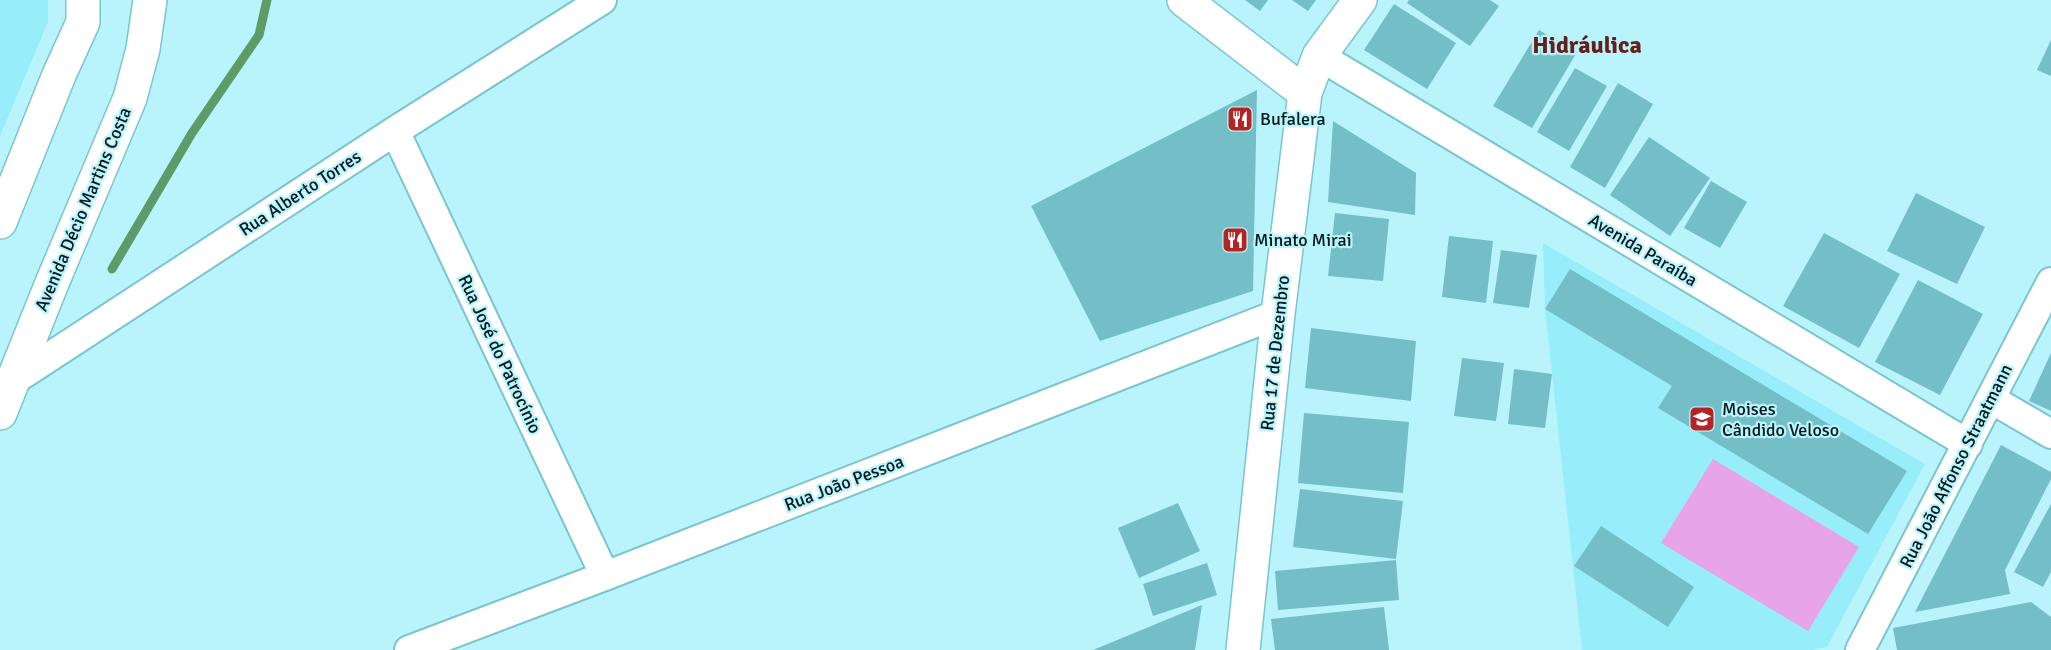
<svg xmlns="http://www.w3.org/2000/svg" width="2051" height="650" viewBox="0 0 2051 650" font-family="Signika,sans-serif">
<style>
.built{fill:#97eefa}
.green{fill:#e7a4e8}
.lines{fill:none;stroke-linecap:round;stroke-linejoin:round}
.stream{stroke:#5d9b69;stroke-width:9}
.building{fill:#73bec7}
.street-casing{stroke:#7ac5ce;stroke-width:32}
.secondary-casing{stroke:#7ac5ce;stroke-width:36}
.street{stroke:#fff;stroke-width:28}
.secondary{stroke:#fff;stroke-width:33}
.labels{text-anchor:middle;stroke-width:4.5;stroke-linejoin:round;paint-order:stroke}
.poi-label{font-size:18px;fill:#011619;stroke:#b9f4fc;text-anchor:start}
.street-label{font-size:18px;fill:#011619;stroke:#b9f4fc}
.district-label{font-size:24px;font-weight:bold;fill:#65201d;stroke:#b9f4fc}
</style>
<rect width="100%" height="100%" fill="#b9f4fc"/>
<path class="built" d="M0,0H48V22L0,136Z
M1543,243L1925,464L1827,647L1811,650H1582L1545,309Z"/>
<path class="green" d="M1713,459L1859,547L1808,631L1661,543Z"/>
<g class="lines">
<path class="stream" d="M112,269L192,133L259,35L267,0"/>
</g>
<path class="building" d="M1245,0H1268L1260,11Z
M1292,0H1316L1308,11Z
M1409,0H1490L1499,6L1470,46L1407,3Z
M1394,4L1456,43L1427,89L1364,50Z
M1539,30L1577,52L1532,128L1493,106Z
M2051,40V76L2037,70Z
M1575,68L1607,86L1569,151L1537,132Z
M1618,83L1653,104L1605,188L1570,167Z
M1257,90L1253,291L1100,341L1031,206Z
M1333,121L1416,173L1415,215L1328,202Z
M1649,137L1710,178L1670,236L1610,195Z
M1711,181L1747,202L1720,248L1684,228Z
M1916,193L1985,227L1957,284L1887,251Z
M1335,213L1389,219L1383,281L1328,276Z
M1824,233L1900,274L1859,348L1783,306Z
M1449,236L1493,241L1486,303L1442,297Z
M1501,250L1537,255L1529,308L1493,303Z
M1570,269L1907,471L1868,534L1658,408L1672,386L1545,309Z
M1918,280L1983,314L1940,395L1875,362Z
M1311,328L1416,341L1411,401L1305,388Z
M2051,353V411L2029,401Z
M1462,358L1504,363L1496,421L1454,416Z
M1514,369L1552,374L1545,428L1508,424Z
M1304,413L1409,422L1403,493L1298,483Z
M2001,445L2051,472V479L2005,570L2010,594L1915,612Z
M1300,489L1403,501L1396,559L1293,547Z
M1178,503L1200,551L1139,578L1118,528Z
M2051,504V572L2043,587L2014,572Z
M1601,526L1694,587L1668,627L1574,566Z
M1396,560L1399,600L1278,610L1275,571Z
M1207,563L1217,595L1153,616L1143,584Z
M2031,602L2051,617V650H1897L1893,628Z
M1202,605L1195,650H1093Z
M1384,607L1389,650H1275L1271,619Z"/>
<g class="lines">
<g class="street-casing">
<path id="street" d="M1319,56L1968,444
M395,131L605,576
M5,386L395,131L602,0
M1991,399L2051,434
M409,650L605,576L1278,314
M1860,650L2051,282"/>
</g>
<g class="secondary-casing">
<path id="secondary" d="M1184,0L1305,93
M0,222L59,75L83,22V0
M0,413L52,283L130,98L143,49L150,0
M1243,650L1278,314L1305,93L1319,56L1360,0"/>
</g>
<use href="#street" class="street"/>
<use href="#secondary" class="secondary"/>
</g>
<defs>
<g id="restaurant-square" transform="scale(1.35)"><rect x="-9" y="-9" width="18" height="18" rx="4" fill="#b42425" stroke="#b9f4fc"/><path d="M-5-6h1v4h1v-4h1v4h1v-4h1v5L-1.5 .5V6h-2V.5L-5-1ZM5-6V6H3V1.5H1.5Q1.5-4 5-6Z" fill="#fff"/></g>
<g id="school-square" transform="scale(1.35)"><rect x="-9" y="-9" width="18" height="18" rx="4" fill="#b42425" stroke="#b9f4fc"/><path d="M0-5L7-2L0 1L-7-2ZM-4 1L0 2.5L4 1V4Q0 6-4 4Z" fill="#fff"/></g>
</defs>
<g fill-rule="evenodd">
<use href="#restaurant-square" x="1240" y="119"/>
<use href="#restaurant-square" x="1235" y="240"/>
<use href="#school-square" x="1702" y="419"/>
</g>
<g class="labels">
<g class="poi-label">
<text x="1260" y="125">Bufalera</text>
<text x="1254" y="246">Minato Mirai</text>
<text x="1722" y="415">Moises<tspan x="1722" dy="21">Cândido Veloso</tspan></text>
</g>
<g class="street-label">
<text transform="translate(300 193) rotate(-33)" y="6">Rua Alberto Torres</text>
<text transform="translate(83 209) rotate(-67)" y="6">Avenida Décio Martins Costa</text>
<text transform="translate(1643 250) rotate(31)" y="6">Avenida Paraíba</text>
<text transform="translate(1275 353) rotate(-84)" y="6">Rua 17 de Dezembro</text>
<text transform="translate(500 354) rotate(65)" y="6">Rua José do Patrocínio</text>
<text transform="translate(1956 466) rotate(-63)" y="6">Rua João Affonso Straatmann</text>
<text transform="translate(844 483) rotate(-21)" y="6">Rua João Pessoa</text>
</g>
<g class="district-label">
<text x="1587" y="53">Hidráulica</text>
</g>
</g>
</svg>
